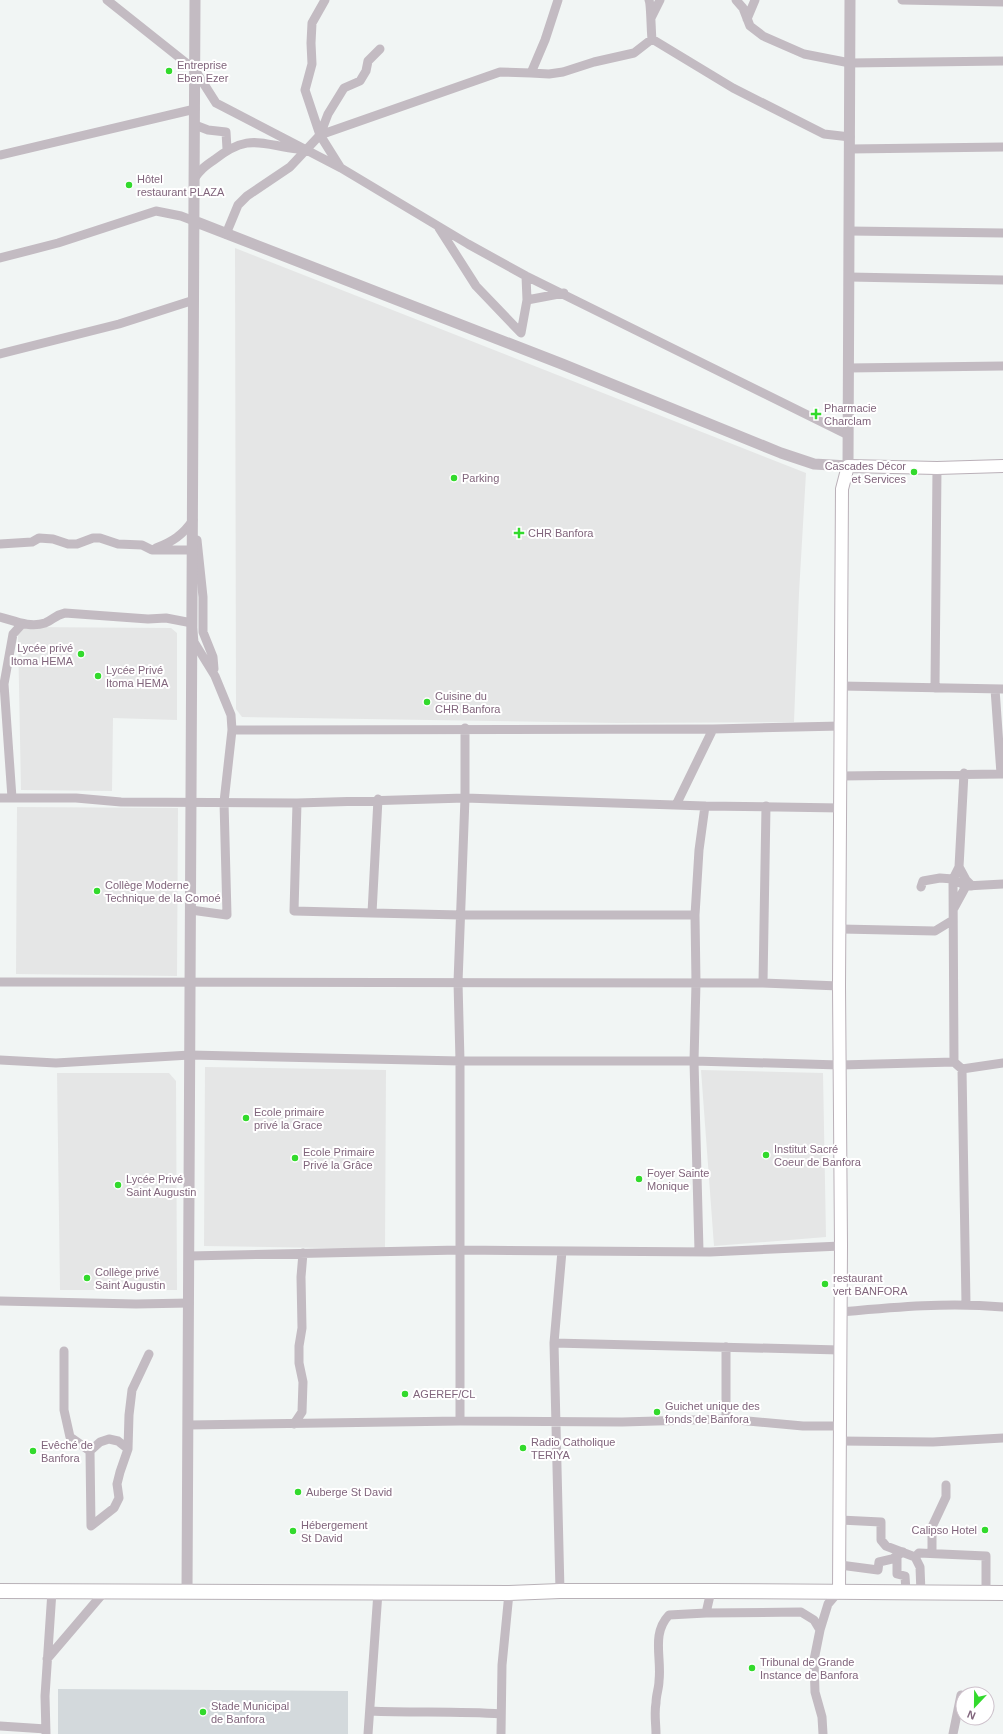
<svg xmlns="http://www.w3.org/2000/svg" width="1003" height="1734" viewBox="0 0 1003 1734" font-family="Arial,sans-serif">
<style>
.built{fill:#e5e6e6}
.green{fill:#d3d9dc}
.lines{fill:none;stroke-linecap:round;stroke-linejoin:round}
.secondary-casing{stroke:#bab0b8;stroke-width:14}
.trunk-casing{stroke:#b8b1b7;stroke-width:16}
.minor{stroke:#c3bbc2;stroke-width:9}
.tertiary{stroke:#c3bbc2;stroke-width:11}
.secondary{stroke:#fff;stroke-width:12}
.trunk{stroke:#fff;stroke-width:14}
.poi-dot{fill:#32da2c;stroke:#fff;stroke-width:1.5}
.labels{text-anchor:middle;stroke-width:4;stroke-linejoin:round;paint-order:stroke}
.poi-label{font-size:11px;fill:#81657c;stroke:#fff;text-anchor:start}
</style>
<rect width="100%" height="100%" fill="#f1f5f4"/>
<path class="built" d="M235,248L806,473L799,593L794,722L618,723L242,717L236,709Z
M24,627L171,628L177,633V720L113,718L112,791L21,790L18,634Z
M17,807L178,808L177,976L16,974Z
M205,1067L386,1070L385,1249L204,1246Z
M701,1070L823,1073L826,1237L714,1246Z
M57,1073H169L176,1081L177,1290H60Z"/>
<path class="green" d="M58,1689L348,1691V1734H58Z"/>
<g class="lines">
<g class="secondary-casing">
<path id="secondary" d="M839,1591L841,1246L839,986L842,489L848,466L937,468L1003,466"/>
</g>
<g class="trunk-casing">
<path id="trunk" d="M0,1591L509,1593L560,1591H711L1003,1593"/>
</g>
<path class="minor" d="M107,0L195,70L216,103L341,168L468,244L526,276L848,435
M325,0L312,23L311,43L312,64L305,90L320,135L340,167
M649,0C651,4 651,32 652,39
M736,0L743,8L750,26L763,36L804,54L850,63L1003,61
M902,0L1003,2
M651,18L660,0
M747,19L755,0
M531,73L549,74L563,72L594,62L634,53L652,39L733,88L824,134L850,137
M195,125L208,130L226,132L227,149
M320,135L500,72L531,73L545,40L558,0
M850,149L1003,147
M0,155L195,109
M194,179C200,170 205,166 214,160C248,133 259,144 298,149
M439,228L476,286L521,333L527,300L564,293
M849,231L1003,233
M226,234L238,205L247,196L290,167L320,135L328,114L344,88L360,81L366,71L368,61L380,49
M0,258L58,243L156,211L181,216L194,221
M526,276L527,300
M849,277L1003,280
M0,354L119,324L194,300
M848,368L1003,366
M197,540L203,597V632L213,657L214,669
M0,544L32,542L39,538L53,539L68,544H77L93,538H100L118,544L142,545L152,550H193
M156,548C172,542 183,535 193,520
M0,617C15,621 30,628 45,623C53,620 55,615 65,613L148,619L166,618L192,623L194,642L215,676L231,715L232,730L224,802L227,915L191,910
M841,686L1003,689
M935,688L937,468
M995,689L1001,774
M232,730L713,729L841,726
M841,776L1003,774
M0,798H76L121,802L297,803L465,798L705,806L841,808
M12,798L4,684L13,634L22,624
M297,803L294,911L372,913L378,799
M676,805L713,729
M959,867L966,880L972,886
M921,887L923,881L940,878L953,879L966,886L1003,884
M954,908L966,886
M372,913L461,915H695
M841,929L935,931L953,920
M0,982L763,983L839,986
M763,983L766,806
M0,1060L56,1063L190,1055L460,1061H694L840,1065L954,1062L962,1069L1003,1063
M954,1062L953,879L959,867L964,773
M962,1069L966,1304
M699,1251L694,1061L696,983L695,915L699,850L705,806
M189,1256L459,1250L710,1252L841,1246
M0,1301L136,1304L189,1303
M840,1312C895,1307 948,1302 1003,1307
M554,1343L840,1350
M64,1351V1410L70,1437L90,1451
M726,1419V1347
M460,1421V1061L458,982L465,798V728
M294,1424L302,1412L303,1382L299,1363V1346L302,1328L301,1277L303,1253
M188,1425L460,1421L622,1422L726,1419L803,1426H840
M109,1439L118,1441L128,1449L120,1472L117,1484L119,1498L114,1508L91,1526L90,1451L100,1442Z
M840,1441L933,1442L1003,1438
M128,1449L129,1415L132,1390L149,1354
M840,1520L881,1522V1540L886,1546L915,1557L920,1567L921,1593
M932,1553V1527L946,1497V1485
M897,1556V1574L905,1576L906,1592
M915,1557L919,1553L986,1556V1593
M840,1565L878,1570L879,1562L892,1559L903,1552
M560,1591L554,1343L562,1251
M706,1613L801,1612L814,1620L820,1630L814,1660L815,1692L822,1717L823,1734
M820,1630L828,1604L839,1591
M47,1659L105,1591
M370,1711C413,1713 457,1711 501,1714
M0,1726L46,1729
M46,1734L45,1696L52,1591
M368,1734L378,1592
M501,1734L502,1665L509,1593
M656,1734C656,1724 654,1713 656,1703C656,1695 659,1688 659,1681C662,1658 651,1634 669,1615L706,1613L711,1591
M953,1734L961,1695"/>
<path class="tertiary" d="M194,221L562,364L781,453L814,464L848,466L850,0
M187,1592L195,0"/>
<use href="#secondary" class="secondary"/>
<use href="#trunk" class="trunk"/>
</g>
<g class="poi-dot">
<circle cx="169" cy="71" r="4"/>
<circle cx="129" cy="185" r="4"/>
<path d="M814 408h4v4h4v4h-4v4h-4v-4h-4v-4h4z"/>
<circle cx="914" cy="472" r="4"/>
<circle cx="454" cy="478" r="4"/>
<path d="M517 527h4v4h4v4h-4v4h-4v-4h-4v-4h4z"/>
<circle cx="81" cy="654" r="4"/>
<circle cx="98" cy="676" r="4"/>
<circle cx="427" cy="702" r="4"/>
<circle cx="97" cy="891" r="4"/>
<circle cx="246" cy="1118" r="4"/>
<circle cx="766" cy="1155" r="4"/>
<circle cx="295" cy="1158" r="4"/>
<circle cx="639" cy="1179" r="4"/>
<circle cx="118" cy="1185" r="4"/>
<circle cx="87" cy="1278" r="4"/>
<circle cx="825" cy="1284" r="4"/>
<circle cx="405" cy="1394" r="4"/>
<circle cx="657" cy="1412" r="4"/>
<circle cx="523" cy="1448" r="4"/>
<circle cx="33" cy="1451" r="4"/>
<circle cx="298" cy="1492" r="4"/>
<circle cx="985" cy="1530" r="4"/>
<circle cx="293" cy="1531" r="4"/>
<circle cx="752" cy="1668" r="4"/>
<circle cx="203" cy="1712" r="4"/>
</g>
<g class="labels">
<g class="poi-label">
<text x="177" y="69">Entreprise<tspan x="177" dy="13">Eben Ezer</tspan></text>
<text x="137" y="183">Hôtel<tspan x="137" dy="13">restaurant PLAZA</tspan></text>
<text x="824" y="412">Pharmacie<tspan x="824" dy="13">Charclam</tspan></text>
<text x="906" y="470" text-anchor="end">Cascades Décor<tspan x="906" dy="13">et Services</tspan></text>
<text x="462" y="482">Parking</text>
<text x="528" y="537">CHR Banfora</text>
<text x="73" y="652" text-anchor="end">Lycée privé<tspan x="73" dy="13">Itoma HEMA</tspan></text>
<text x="106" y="674">Lycée Privé<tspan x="106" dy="13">Itoma HEMA</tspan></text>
<text x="435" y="700">Cuisine du<tspan x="435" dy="13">CHR Banfora</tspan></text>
<text x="105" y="889">Collège Moderne<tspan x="105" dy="13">Technique de la Comoé</tspan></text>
<text x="254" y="1116">Ecole primaire<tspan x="254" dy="13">privé la Grace</tspan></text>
<text x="774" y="1153">Institut Sacré<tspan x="774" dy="13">Coeur de Banfora</tspan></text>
<text x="303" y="1156">Ecole Primaire<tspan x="303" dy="13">Privé la Grâce</tspan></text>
<text x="647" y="1177">Foyer Sainte<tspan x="647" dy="13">Monique</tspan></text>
<text x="126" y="1183">Lycée Privé<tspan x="126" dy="13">Saint Augustin</tspan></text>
<text x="95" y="1276">Collège privé<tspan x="95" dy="13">Saint Augustin</tspan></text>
<text x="833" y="1282">restaurant<tspan x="833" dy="13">vert BANFORA</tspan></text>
<text x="413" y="1398">AGEREF/CL</text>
<text x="665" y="1410">Guichet unique des<tspan x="665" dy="13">fonds de Banfora</tspan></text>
<text x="531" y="1446">Radio Catholique<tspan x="531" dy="13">TERIYA</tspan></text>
<text x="41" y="1449">Evêché de<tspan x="41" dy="13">Banfora</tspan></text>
<text x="306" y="1496">Auberge St David</text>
<text x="301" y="1529">Hébergement<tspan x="301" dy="13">St David</tspan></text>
<text x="977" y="1534" text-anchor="end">Calipso Hotel</text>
<text x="760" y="1666">Tribunal de Grande<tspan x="760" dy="13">Instance de Banfora</tspan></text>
<text x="211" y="1710">Stade Municipal<tspan x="211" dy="13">de Banfora</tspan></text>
</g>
</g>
<g transform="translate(975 1706) rotate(202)"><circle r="19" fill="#ffffff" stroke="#cdc1cb"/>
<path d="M0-3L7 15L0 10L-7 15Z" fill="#32da2c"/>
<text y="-6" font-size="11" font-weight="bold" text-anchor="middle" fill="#81657c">N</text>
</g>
</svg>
